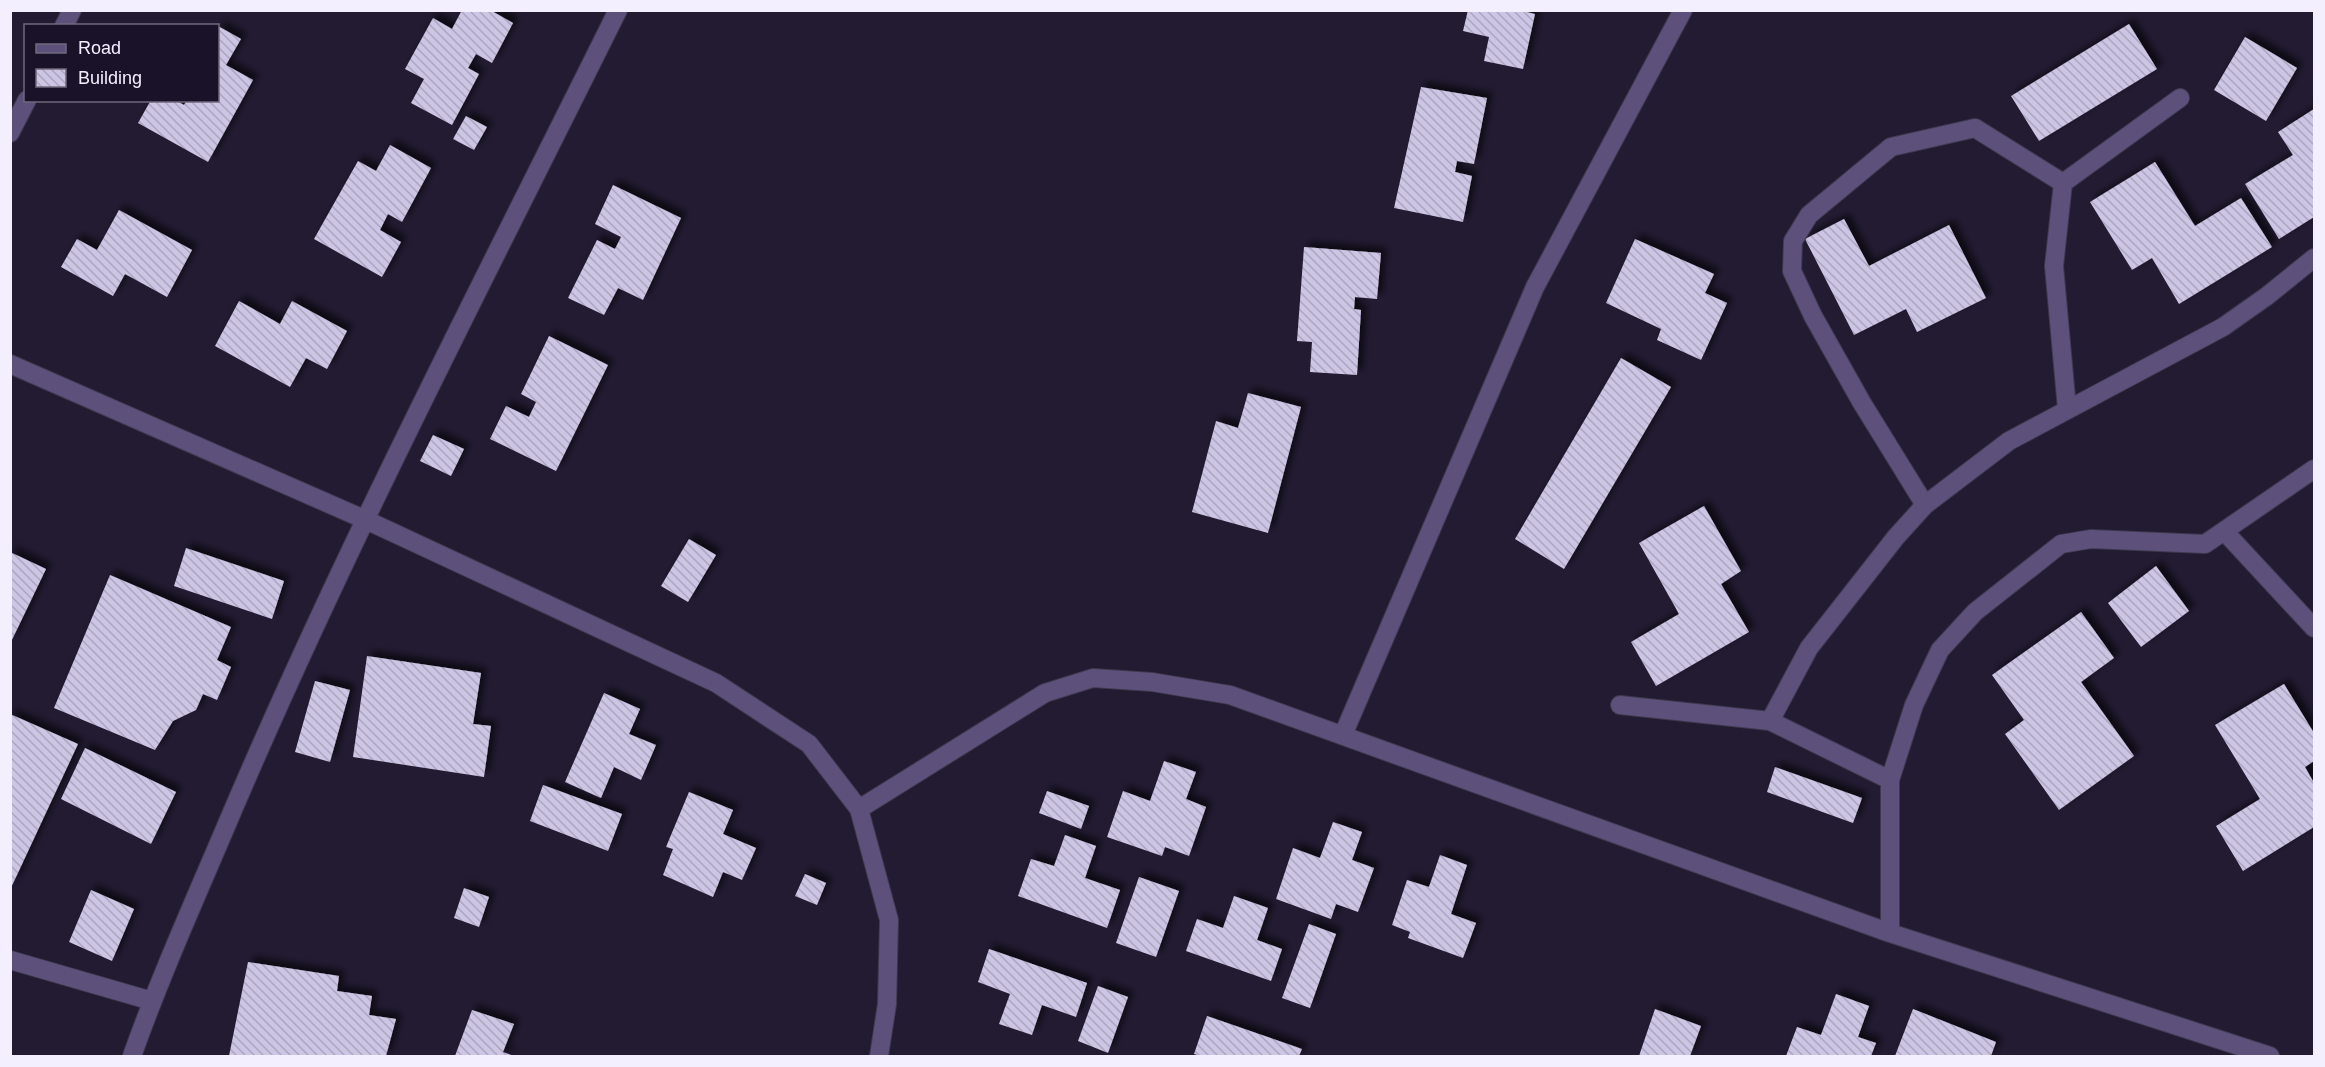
<svg xmlns="http://www.w3.org/2000/svg" width="2325" height="1067" viewBox="0 0 2325 1067" font-family="Helvetica,sans-serif">
<style>
.building{fill:url(#building-back-hatch);filter:url(#shadow)}
.lines{fill:none;stroke-linecap:round;stroke-linejoin:round}
.minor-casing{stroke:#3f394f;stroke-width:20}
.minor{stroke:#5d507b;stroke-width:18}
</style>
<defs>
<pattern id="building-back-hatch" width="6" height="6" patternUnits="userSpaceOnUse" patternTransform="scale(1.5)"><rect width="6" height="6" fill="#cdc5e4"/><path d="M-1 5l2 2M0 0l6 6M5-1l2 2" fill="none" stroke="#aca6be"/></pattern>
<filter id="shadow"><feDropShadow dx="5.5" dy="-5.5" stdDeviation="3" flood-color="#0009"/></filter>
</defs>
<rect width="100%" height="100%" fill="#221b32"/>
<path class="building" d="M462,10H490L513,23L492,63L476,54L468,68L479,74L452,125L411,103L424,79L405,69L433,18L452,29Z
M1468,10H1518L1535,14L1523,69L1484,61L1489,37L1463,31Z
M2129,24L2157,69L2039,141L2011,96Z
M218,26L241,39L226,65L253,80L208,162L138,123L151,100H175L184,105L187,100H218Z
M2245,37L2297,68L2266,121L2214,90Z
M1421,87L1487,98L1474,164L1457,161L1455,172L1472,176L1463,222L1394,208Z
M2314,109V217L2279,239L2245,184L2293,155L2278,132Z
M466,116L487,127L474,150L453,139Z
M390,145L431,168L402,222L388,214L380,230L401,242L382,277L314,239L358,161L376,171Z
M2155,162L2195,226L2241,198L2272,247L2179,304L2152,258L2132,270L2090,202Z
M613,185L681,218L643,300L618,288L604,315L568,298L597,240L615,249L621,237L595,224Z
M119,210L192,250L167,297L125,274L113,296L61,267L77,239L97,250Z
M1844,219L1869,266L1949,225L1986,298L1917,332L1906,309L1854,335L1805,239Z
M1635,239L1714,274L1705,293L1727,303L1701,360L1657,340L1661,329L1606,303Z
M1304,247L1381,253L1377,299L1355,297L1354,309L1361,310L1357,375L1310,372L1312,342L1297,341Z
M239,301L280,324L292,301L347,331L327,369L306,358L290,387L215,346Z
M549,336L608,365L556,471L490,439L506,406L529,417L536,402L521,394Z
M1621,358L1671,387L1564,569L1515,539Z
M1248,393L1301,407L1268,533L1192,512L1216,421L1238,428Z
M433,435L464,449L451,476L420,461Z
M1704,506L1741,571L1721,584L1749,632L1656,686L1631,642L1679,614L1639,543Z
M689,539L716,555L688,602L661,586Z
M186,548L284,581L272,619L174,586Z
M10,552L46,569L10,644Z
M2156,566L2189,611L2141,647L2108,603Z
M110,575L231,627L217,660L231,667L217,700L203,694L196,710L173,721L155,750L54,708Z
M2081,612L2114,658L2081,682L2134,756L2059,810L2005,734L2024,720L1992,675Z
M367,656L481,673L473,724L491,726L484,777L353,757Z
M315,681L350,690L330,762L295,752Z
M2284,684L2314,733V761L2305,767L2314,783V827L2243,871L2216,826L2260,799L2215,725Z
M604,693L640,709L629,734L656,745L641,780L614,767L601,798L565,782Z
M10,714L78,744L10,890Z
M85,748L176,792L151,844L61,799Z
M1164,761L1196,772L1186,799L1206,807L1189,856L1165,847L1162,856L1107,837L1123,791L1150,801Z
M1775,767L1862,798L1853,823L1767,792Z
M543,785L622,814L608,851L530,821Z
M1047,791L1089,806L1081,829L1039,813Z
M689,792L733,810L723,834L756,848L742,880L723,872L713,897L663,875L673,849L666,847Z
M1333,822L1362,832L1352,860L1374,868L1358,912L1336,904L1331,919L1276,899L1293,848L1320,858Z
M1065,835L1096,846L1085,878L1120,890L1107,928L1018,896L1031,859L1054,866Z
M1440,855L1467,865L1451,914L1476,923L1463,958L1408,938L1410,932L1392,925L1407,880L1429,887Z
M805,874L826,883L817,905L795,896Z
M1139,877L1179,891L1156,957L1116,943Z
M464,888L489,897L479,927L454,918Z
M91,890L134,909L112,961L69,942Z
M1234,896L1268,908L1257,940L1282,949L1271,981L1186,951L1197,919L1223,928Z
M1309,924L1336,934L1310,1008L1282,998Z
M989,949L1087,983L1076,1017L1042,1005L1032,1035L999,1024L1010,994L978,982Z
M248,962L339,976L337,991L372,996L369,1015L396,1019L386,1056H229Z
M1098,986L1128,997L1108,1053L1078,1041Z
M1836,994L1869,1006L1858,1037L1876,1043L1871,1056H1786L1797,1027L1821,1035Z
M1655,1009L1701,1026L1690,1056H1639Z
M1913,1009L1996,1042L1991,1056H1895Z
M472,1010L514,1024L503,1052L514,1056H455Z
M1207,1016L1302,1049L1299,1056H1201L1194,1054Z"/>
<g class="lines">
<g class="minor-casing">
<path id="minor" d="M64,26L72,10
M10,133L27,100
M10,364L366,520L716,683L809,744L859,809L889,920L887,1004L879,1056
M2067,409L2054,266L2063,183L2180,98
M1925,505L1862,403L1813,316L1792,271L1793,241L1809,215L1891,147L1975,128L2063,183
M2224,531L2314,628
M1620,705L1770,721L1890,780
M1770,721L1809,648L1896,537L1925,505L2009,441L2223,327L2267,296L2314,258
M1343,735L1535,287L1683,10
M859,809L1045,693L1093,678L1152,682L1230,695L1890,933L2270,1056
M1890,933V780L1914,705L1940,650L1975,612L2061,544L2091,539L2205,544L2314,469
M10,960L152,1001
M132,1056C159,980 192,906 224,831C342,552 483,282 618,10"/>
</g>
<use href="#minor" class="minor"/>
</g>
<rect width="2325" height="1067" fill="none" stroke="#f3efff" stroke-width="24"/>
<rect x="24" y="24" width="195" height="78" fill="#191228" stroke="#706a7e" stroke-width="1.5"/>
<rect x="36" y="44" width="30" height="9" fill="#5d507b" stroke="#706a7e" stroke-width="1.5"/>
<text x="78" y="54" font-size="18" fill="#f3efff">Road</text>
<rect x="36" y="69" width="30" height="18" fill="url(#building-back-hatch)" stroke="#706a7e" stroke-width="1.5"/>
<text x="78" y="84" font-size="18" fill="#f3efff">Building</text>
</svg>
